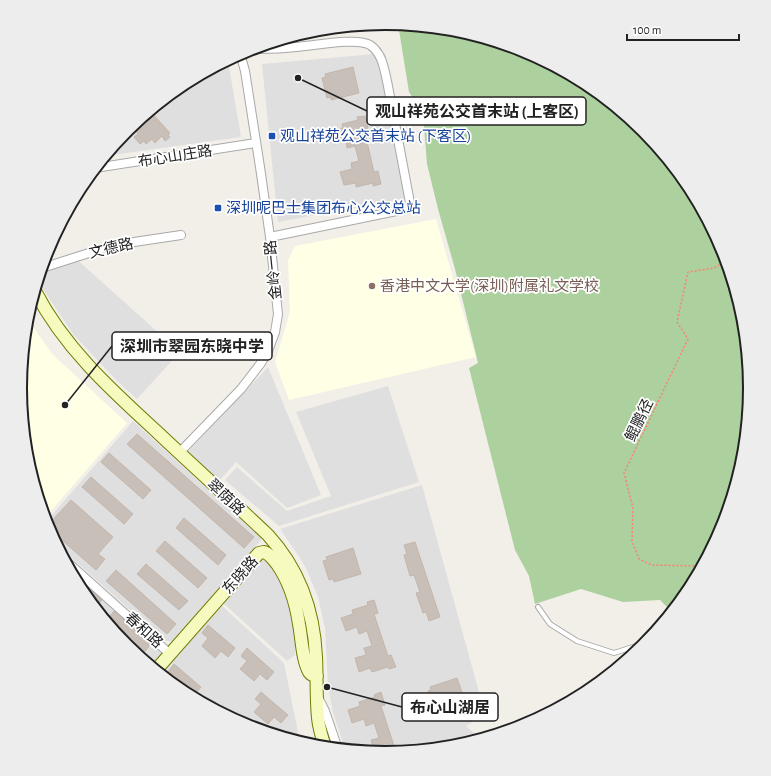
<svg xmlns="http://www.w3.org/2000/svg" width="771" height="776" viewBox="0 0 771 776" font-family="'Alegreya Sans','Noto Sans SC',sans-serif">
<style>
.residential{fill:#e0dfdf}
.education{fill:#ffffe5}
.forest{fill:#add19e}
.building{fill:#c7bfb8;stroke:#c4b6ab}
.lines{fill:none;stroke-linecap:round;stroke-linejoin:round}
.lane-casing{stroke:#a9a9a9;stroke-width:6}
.street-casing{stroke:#a9a9a9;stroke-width:10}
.secondary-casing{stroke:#707d05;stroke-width:14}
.path{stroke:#fa8072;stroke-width:1.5;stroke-dasharray:2 2;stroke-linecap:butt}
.lane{stroke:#fff;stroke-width:4}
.street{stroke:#fff;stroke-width:8}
.secondary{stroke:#f7fabf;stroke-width:12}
.transit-dot{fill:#1a4fb4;stroke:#fff;stroke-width:1.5}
.education-dot{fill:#8d6e63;stroke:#fff;stroke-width:1.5}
.labels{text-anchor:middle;stroke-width:3.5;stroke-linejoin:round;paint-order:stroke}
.transit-label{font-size:15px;fill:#164399;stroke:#fff;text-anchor:start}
.street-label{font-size:15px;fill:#222;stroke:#fff}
.education-label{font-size:15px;fill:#785e54;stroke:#fff;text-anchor:start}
.rim{fill:none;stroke:#222;stroke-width:2}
.leader{fill:none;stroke:#222;stroke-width:1.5}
.callout-dot{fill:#222;stroke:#fff;stroke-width:1.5}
.callout{fill:#fff;stroke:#222;stroke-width:1.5}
.callout-label{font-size:16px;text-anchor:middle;font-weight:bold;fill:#222}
</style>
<rect width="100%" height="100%" fill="#f2efe9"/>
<path class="residential" d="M385,53L413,197L278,222L262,64Z
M228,61L241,137L105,156L127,129L183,84L225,62Z
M74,257L180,352L137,399L117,381L73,334L38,282L42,268Z
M268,367L321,495L287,508L236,462L219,481L188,452Z
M388,386L419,482L279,526L225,480L237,467L287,511L331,496L296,412Z
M133,421L262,539L172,641H165L56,544L46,522Z
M422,485L485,714L466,726L481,739L457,747L385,753L345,749L333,712L328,686L325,628L318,597L306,568L298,555L280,529Z
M262,557L275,572L283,587L288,602L295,637V655L287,661L222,602Z
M69,567L164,651L151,666L127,646L81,591Z
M220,604L284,663L300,742L245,726L182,692L159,673Z"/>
<path class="education" d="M436,219L476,357L289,400L275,362L290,312L288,260L295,246Z
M27,318L52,354L127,423L45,518L27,459L20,388Z"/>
<path class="forest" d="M398,24L457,30L526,50L589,84L644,130L690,185L723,248L744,317L751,388L744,460L723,528L689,591L672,612L660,600L623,602L581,589L535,604L529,576L515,550L469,368L478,363L455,269L438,209L427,164L423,114L409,92Z"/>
<path class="building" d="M353,67L359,93L331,100V97L327,98L322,78L326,77L325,74Z
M150,111L170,133L168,135L170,137L165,141L162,136L155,143L152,139L146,144L144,141L140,144L134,137L138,134L136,131L141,127L138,123L145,117L144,116Z
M365,116L368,128L364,129L374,172L378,171L381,184L373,186V183L356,187V183L344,185L340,172L352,169L351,163L359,161L355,146L347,148L346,141L334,144L331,130L343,128L342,124L358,120L357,117Z
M137,434L254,537L244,548L127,444Z
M109,453L151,490L143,499L101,462Z
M91,477L133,514L124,524L82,487Z
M71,500L113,537L98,554L105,559L96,570L48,528L47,526Z
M184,518L226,555L218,565L176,528Z
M165,541L207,578L198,588L156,551Z
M415,542L440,617L429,621L426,612L423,613L416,593L420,592L414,575L410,576L404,555L407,554L404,545Z
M353,548L361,574L334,582L333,579L329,580L323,561L327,560L326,557Z
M146,564L188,601L179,610L137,574Z
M116,570L176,624L167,634L106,581Z
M73,574L102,600L95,608L81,591Z
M374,600L378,613L374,614L388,656L391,655L396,667L389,669L388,667L372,672L370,668L359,672L355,658L366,655L364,648L372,646L367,631L359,634L357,627L346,631L341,618L353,614L352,610L368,605L367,602Z
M114,611L151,644L143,654L106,621Z
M208,625L235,648L228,657L221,651L215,658L202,646L208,638L202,633Z
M247,648L274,672L267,680L260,674L254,681L240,669L247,661L241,656Z
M174,664L201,687L194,695L187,690L184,693L182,692L170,682L174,677L168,672Z
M457,678L466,704L439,712L438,709L434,710L428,691L431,690L430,687Z
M261,692L288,715L281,723L274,717L268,724L254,712L261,704L255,699Z
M381,692L385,705L381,706L396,752L385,754L360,751L373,747L371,740L379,738L374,723L366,726L364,719L352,723L348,710L360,706L359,702L375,697L374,695Z"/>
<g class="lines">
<g class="lane-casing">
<path id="lane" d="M538,607L550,624L577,641L614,653L636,646L650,639"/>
</g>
<g class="street-casing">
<path id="street" d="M249,49C265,49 281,49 296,47C313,46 357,37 370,45C382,53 384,68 387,81L411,208L270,237
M95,168L256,143
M42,268L114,245L181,235
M179,453L241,389L261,363L268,351L275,332L278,314L270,237L260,167L245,71L240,53
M64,559L170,654
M319,699L325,711L338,749"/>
</g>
<g class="secondary-casing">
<path id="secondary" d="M236,55H241
M35,291C64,347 109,388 155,430C192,465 231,500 268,535C300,570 314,610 316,657C317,677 316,698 318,718C319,728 322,738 325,747
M156,670L259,553L264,552C270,554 273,559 277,564C289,581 296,604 299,624C302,640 302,659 309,672C311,675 313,676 317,676"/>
</g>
<path class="path" d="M702,568L698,566L652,565L639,559L632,541L633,508L624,473L688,339L677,322L688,272L714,268L727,260"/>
<use href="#lane" class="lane"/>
<use href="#street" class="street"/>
<use href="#secondary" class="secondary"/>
</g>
<g class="transit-dot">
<rect x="268" y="132" width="8" height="8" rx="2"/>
<rect x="214" y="204" width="8" height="8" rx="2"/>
</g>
<circle class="education-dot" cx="372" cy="286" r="4"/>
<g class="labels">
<g class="transit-label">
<text x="280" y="141">观山祥苑公交首末站 (下客区)</text>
<text x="226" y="213">深圳呢巴士集团布心公交总站</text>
</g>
<g class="street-label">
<text transform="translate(175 156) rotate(-9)" y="5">布心山庄路</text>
<text transform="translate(111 248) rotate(-13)" y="5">文德路</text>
<text transform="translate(273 270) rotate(-96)" y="5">金岭一路</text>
<text transform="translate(639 420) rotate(-64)" y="5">鲲鹏径</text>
<text transform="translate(226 497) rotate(43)" y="5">翠荫路</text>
<text transform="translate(240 575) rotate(-48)" y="5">东晓路</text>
<text transform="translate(144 630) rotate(42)" y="5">春和路</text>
</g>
<g class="education-label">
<text x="380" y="291">香港中文大学(深圳)附属礼文学校</text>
</g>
</g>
<path d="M0 0H771V776H0ZM27 388a358 358 0 1 1 716 0a358 358 0 1 1-716 0Z" fill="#ededed" fill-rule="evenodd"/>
<path class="rim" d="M27 388a358 358 0 1 1 716 0a358 358 0 1 1-716 0Z"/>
<path class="leader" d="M298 78L367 111M65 405L112 346M327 687L402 707"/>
<g class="callout-dot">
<circle cx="298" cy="78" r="4"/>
<circle cx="65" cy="405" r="4"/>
<circle cx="327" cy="687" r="4"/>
</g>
<g class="callout">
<rect x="367" y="97" width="219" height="28" rx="4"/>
<rect x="112" y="332" width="160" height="28" rx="4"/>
<rect x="402" y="693" width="96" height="28" rx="4"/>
</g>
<g class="callout-label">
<text x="477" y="117">观山祥苑公交首末站 (上客区)</text>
<text x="192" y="352">深圳市翠园东晓中学</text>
<text x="450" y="713">布心山湖居</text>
</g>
<path d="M627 34v6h112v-6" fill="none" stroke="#222222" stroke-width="2"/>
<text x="633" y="34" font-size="12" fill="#222222" stroke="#ffffff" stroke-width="3" paint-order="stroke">100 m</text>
</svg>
